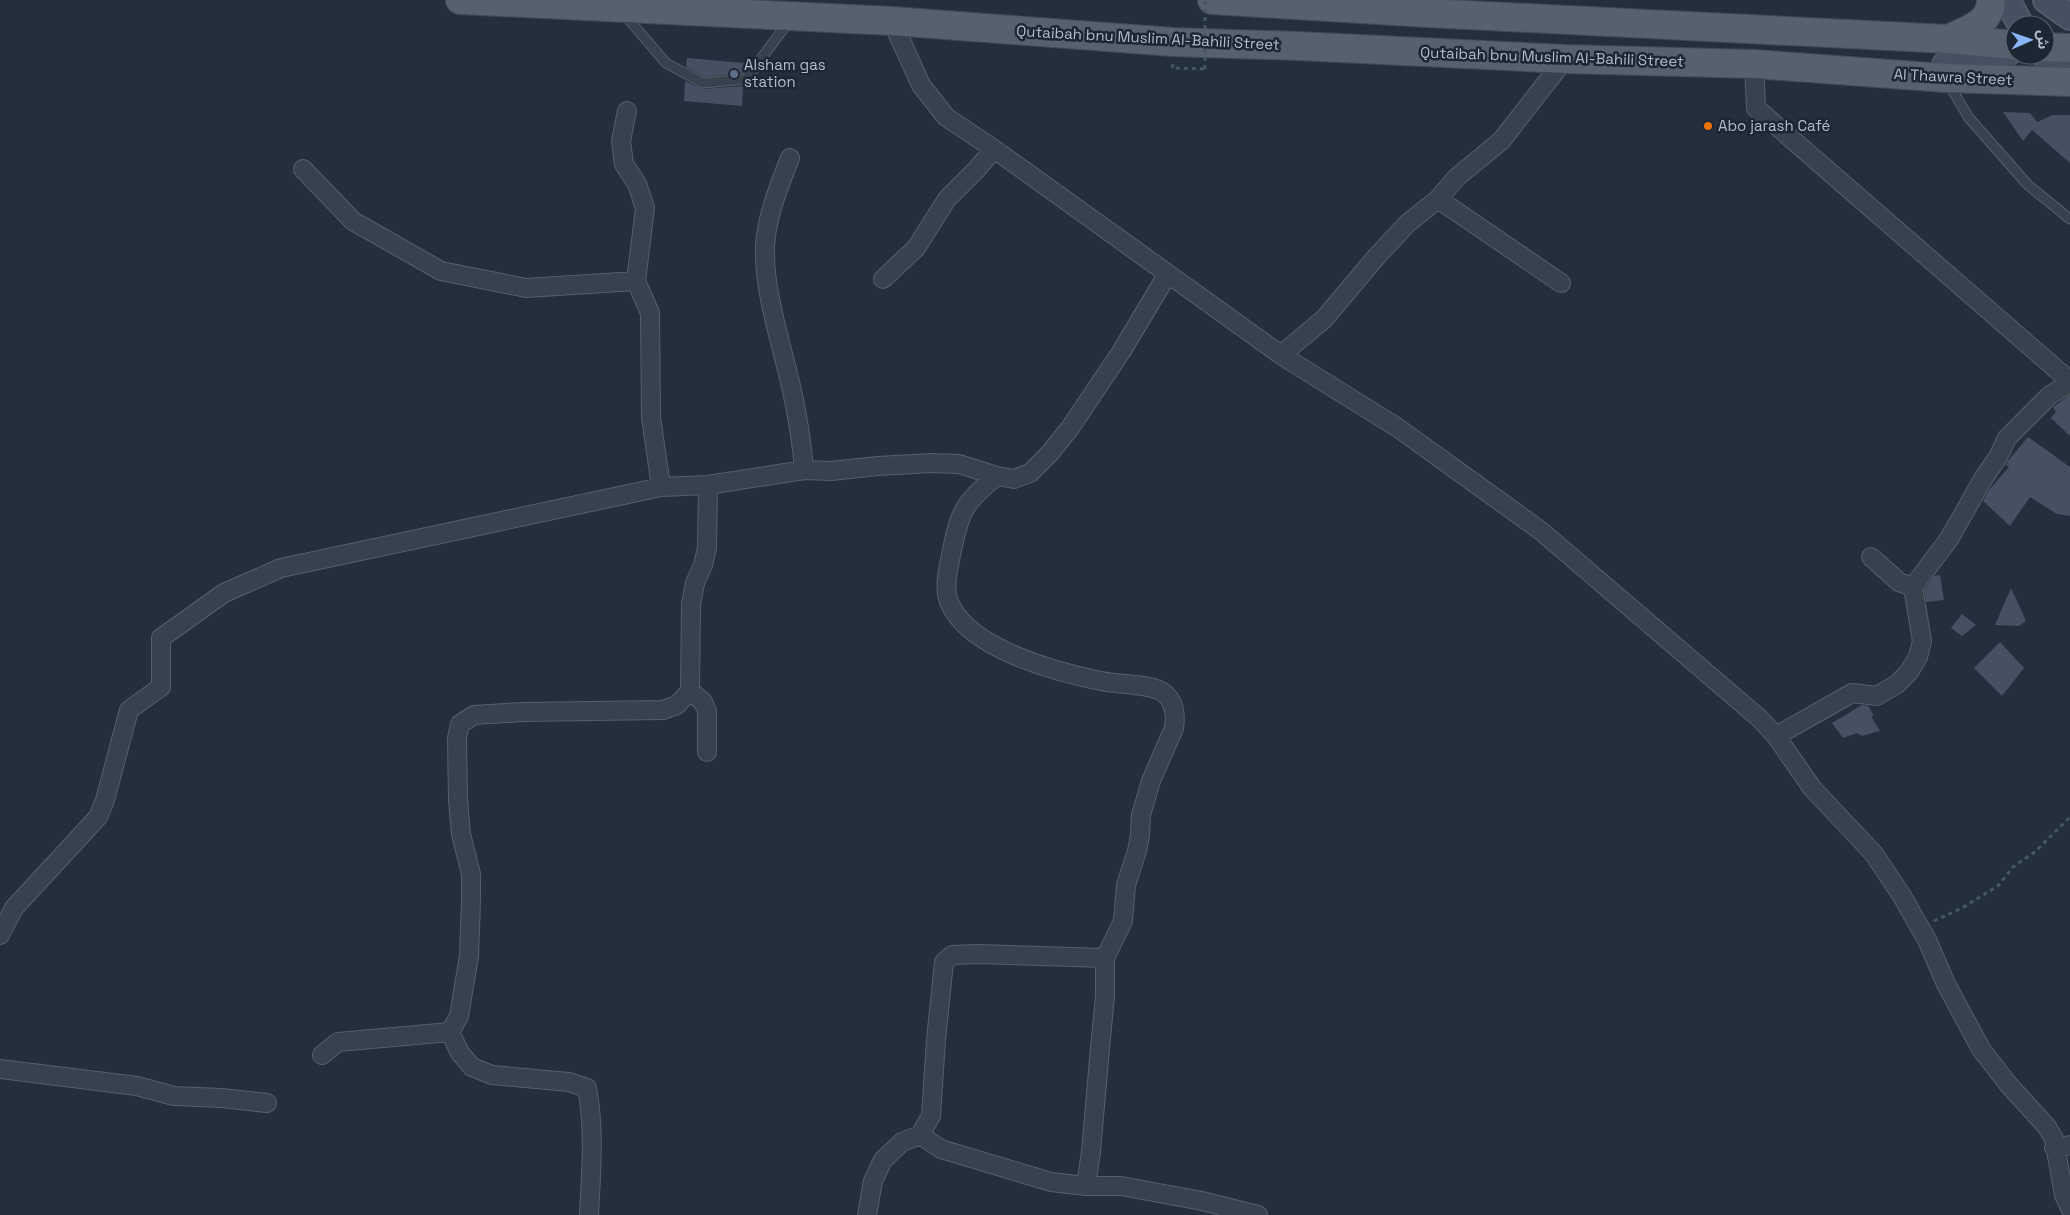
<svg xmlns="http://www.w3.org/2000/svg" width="2070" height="1215" viewBox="0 0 2070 1215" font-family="'Space Grotesk','Noto Sans Arabic',sans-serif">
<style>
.building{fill:#455162}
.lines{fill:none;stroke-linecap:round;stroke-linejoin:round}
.service-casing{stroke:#565f6c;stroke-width:11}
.minor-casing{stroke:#565f6c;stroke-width:20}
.secondary-casing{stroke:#565f6c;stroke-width:28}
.primary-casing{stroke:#414a57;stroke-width:30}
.path{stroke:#44595c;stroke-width:3;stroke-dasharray:4 4;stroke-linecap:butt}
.service{stroke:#38414e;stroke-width:9}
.minor{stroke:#38414e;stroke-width:18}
.secondary{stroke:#465061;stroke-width:25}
.primary{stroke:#56606e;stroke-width:28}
.path-bridge{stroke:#44595c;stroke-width:3;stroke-dasharray:4 4;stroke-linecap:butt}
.service-dot{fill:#5c6f8a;stroke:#1d2633;stroke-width:2}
.food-dot{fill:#e8710a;stroke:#1d2633;stroke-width:2}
.labels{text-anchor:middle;stroke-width:5;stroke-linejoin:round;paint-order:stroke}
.street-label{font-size:15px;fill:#b4bcc9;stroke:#1d2633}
.poi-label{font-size:15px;fill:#b4bcc9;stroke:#1d2633;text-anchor:start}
</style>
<rect width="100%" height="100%" fill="#242f3e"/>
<path class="building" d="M687,58L745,63V70L743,73L704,77L686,67Z
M685,81L703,89L743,86L742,106L684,101Z
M2003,112L2030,113L2037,122L2053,115H2070V163L2032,130L2023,141Z
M2070,395V436L2051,418L2056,412L2053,407Z
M2028,437L2070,467V516L2057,514L2030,497L2010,526L1983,501L1989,490L2009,467L2006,465L2008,461Z
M1940,575L1944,600L1926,602L1924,590L1934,576Z
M2011,588L2026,621L2019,626L1995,625Z
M1962,614L1976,625L1962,636L1951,628Z
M2000,642L2024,668L2002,696L1974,668Z
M1862,705L1868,706L1873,714L1872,718L1880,731L1862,736L1857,733L1843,738L1832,723Z"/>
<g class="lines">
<g class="service-casing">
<path id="service" d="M624,14L666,63L703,83L746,79L790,20
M1948,83L1969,118L2028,185L2070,219"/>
</g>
<g class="minor-casing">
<path id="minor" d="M892,21L921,85L946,117L994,149L1281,355L1398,428L1541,531L1759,718L1776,736L1812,788L1874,854L1902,896L1927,940L1946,984L1981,1049L2008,1084L2047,1127L2054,1139L2064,1195L2070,1208
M1754,64L1756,108L2070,381
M627,111L621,141L624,164L637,184L645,208L636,281
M790,158C779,186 767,215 765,246C764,283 774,318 783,354C793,391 801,431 804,470
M303,169L353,221L441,271L526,288L636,281L650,313L651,417L661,487
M1438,199L1561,283
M883,279L916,248L947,199L976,170L994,149
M1281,355L1324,319L1377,256L1408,223L1438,199L1457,177L1501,141L1565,59
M997,476C963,502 959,514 951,555C948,570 943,589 950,604C970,649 1056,672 1101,681C1118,685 1151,683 1164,693C1175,702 1176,715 1174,728L1151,781L1141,815L1140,835L1137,851L1126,885L1123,921L1105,958V996L1100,1048L1091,1151L1086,1186
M1871,557L1899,582L1913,587
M690,691L703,702L707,711V752
M1776,736L1852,693L1877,696L1897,684L1909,672L1918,657L1922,641L1913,587L1949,539L1983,479L1998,457L2007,438L2050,395L2070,383
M0,935L14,908L98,817L105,800L129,710L161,687V638L224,593L281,568L661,487L708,485L804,470L831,471L878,466L931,463L959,464L997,476L1014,479L1030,473L1050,453L1070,428L1121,352L1167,275
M450,1032L459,1016L469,956L471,900V874L461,834L458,800L457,738L460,724L474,715L522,712L663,710L677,705L690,691L691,604L695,583L703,565L707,548L708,485
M450,1032L460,1053L472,1067L492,1075L569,1082L587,1088C595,1130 591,1173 589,1215
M322,1055L338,1042L450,1032
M0,1069L137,1086L174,1096L221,1098L267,1103
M920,1135L941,1149L1051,1182L1086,1186H1121L1202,1201L1258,1215
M2054,1148L2070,1145
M867,1215L873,1181L883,1160L902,1142L920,1135L931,1116L936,1040L944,962L952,955L976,954L1105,958"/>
</g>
<g class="secondary-casing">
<path id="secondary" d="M2007,0L2021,25
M2046,0L2070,17
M2044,55L2070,74
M1945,65C1973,66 1998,71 2015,44"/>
</g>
<g class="primary-casing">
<path id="primary" d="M460,0L892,21L1173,42L1298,46L1565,59L1754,64L1945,78L2070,82
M1212,0L1427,13L1948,39L2015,45
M1948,39C1967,30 1991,24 1991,0
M2045,47L2070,48"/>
</g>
<path class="path" d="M1173,64L1172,68L1205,69
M1934,921L1962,908L1998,886L2013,867L2036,851L2070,817"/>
<use href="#service" class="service"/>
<use href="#minor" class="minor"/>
<use href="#secondary" class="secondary"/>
<use href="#primary" class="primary"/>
<path class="path-bridge" d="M1205,69V0"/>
</g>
<circle class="service-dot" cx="734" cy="74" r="5"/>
<circle class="food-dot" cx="1708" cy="126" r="5"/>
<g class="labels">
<g class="street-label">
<text transform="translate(1148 38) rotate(3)" y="5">Qutaibah bnu Muslim Al-Bahili Street</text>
<text transform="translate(1552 57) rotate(2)" y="5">Qutaibah bnu Muslim Al-Bahili Street</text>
<text transform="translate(1953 77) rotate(3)" y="5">Al Thawra Street</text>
</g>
<g class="poi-label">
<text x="744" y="70">Alsham gas<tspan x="744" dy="17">station</tspan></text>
<text x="1718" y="131">Abo jarash Café</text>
</g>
</g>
<g transform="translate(2030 40) rotate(88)"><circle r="24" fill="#1d2633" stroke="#59626f"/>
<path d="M0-4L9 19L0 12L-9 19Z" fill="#8ab4f8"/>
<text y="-8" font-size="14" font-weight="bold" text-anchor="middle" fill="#b4bcc9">ش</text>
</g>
</svg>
